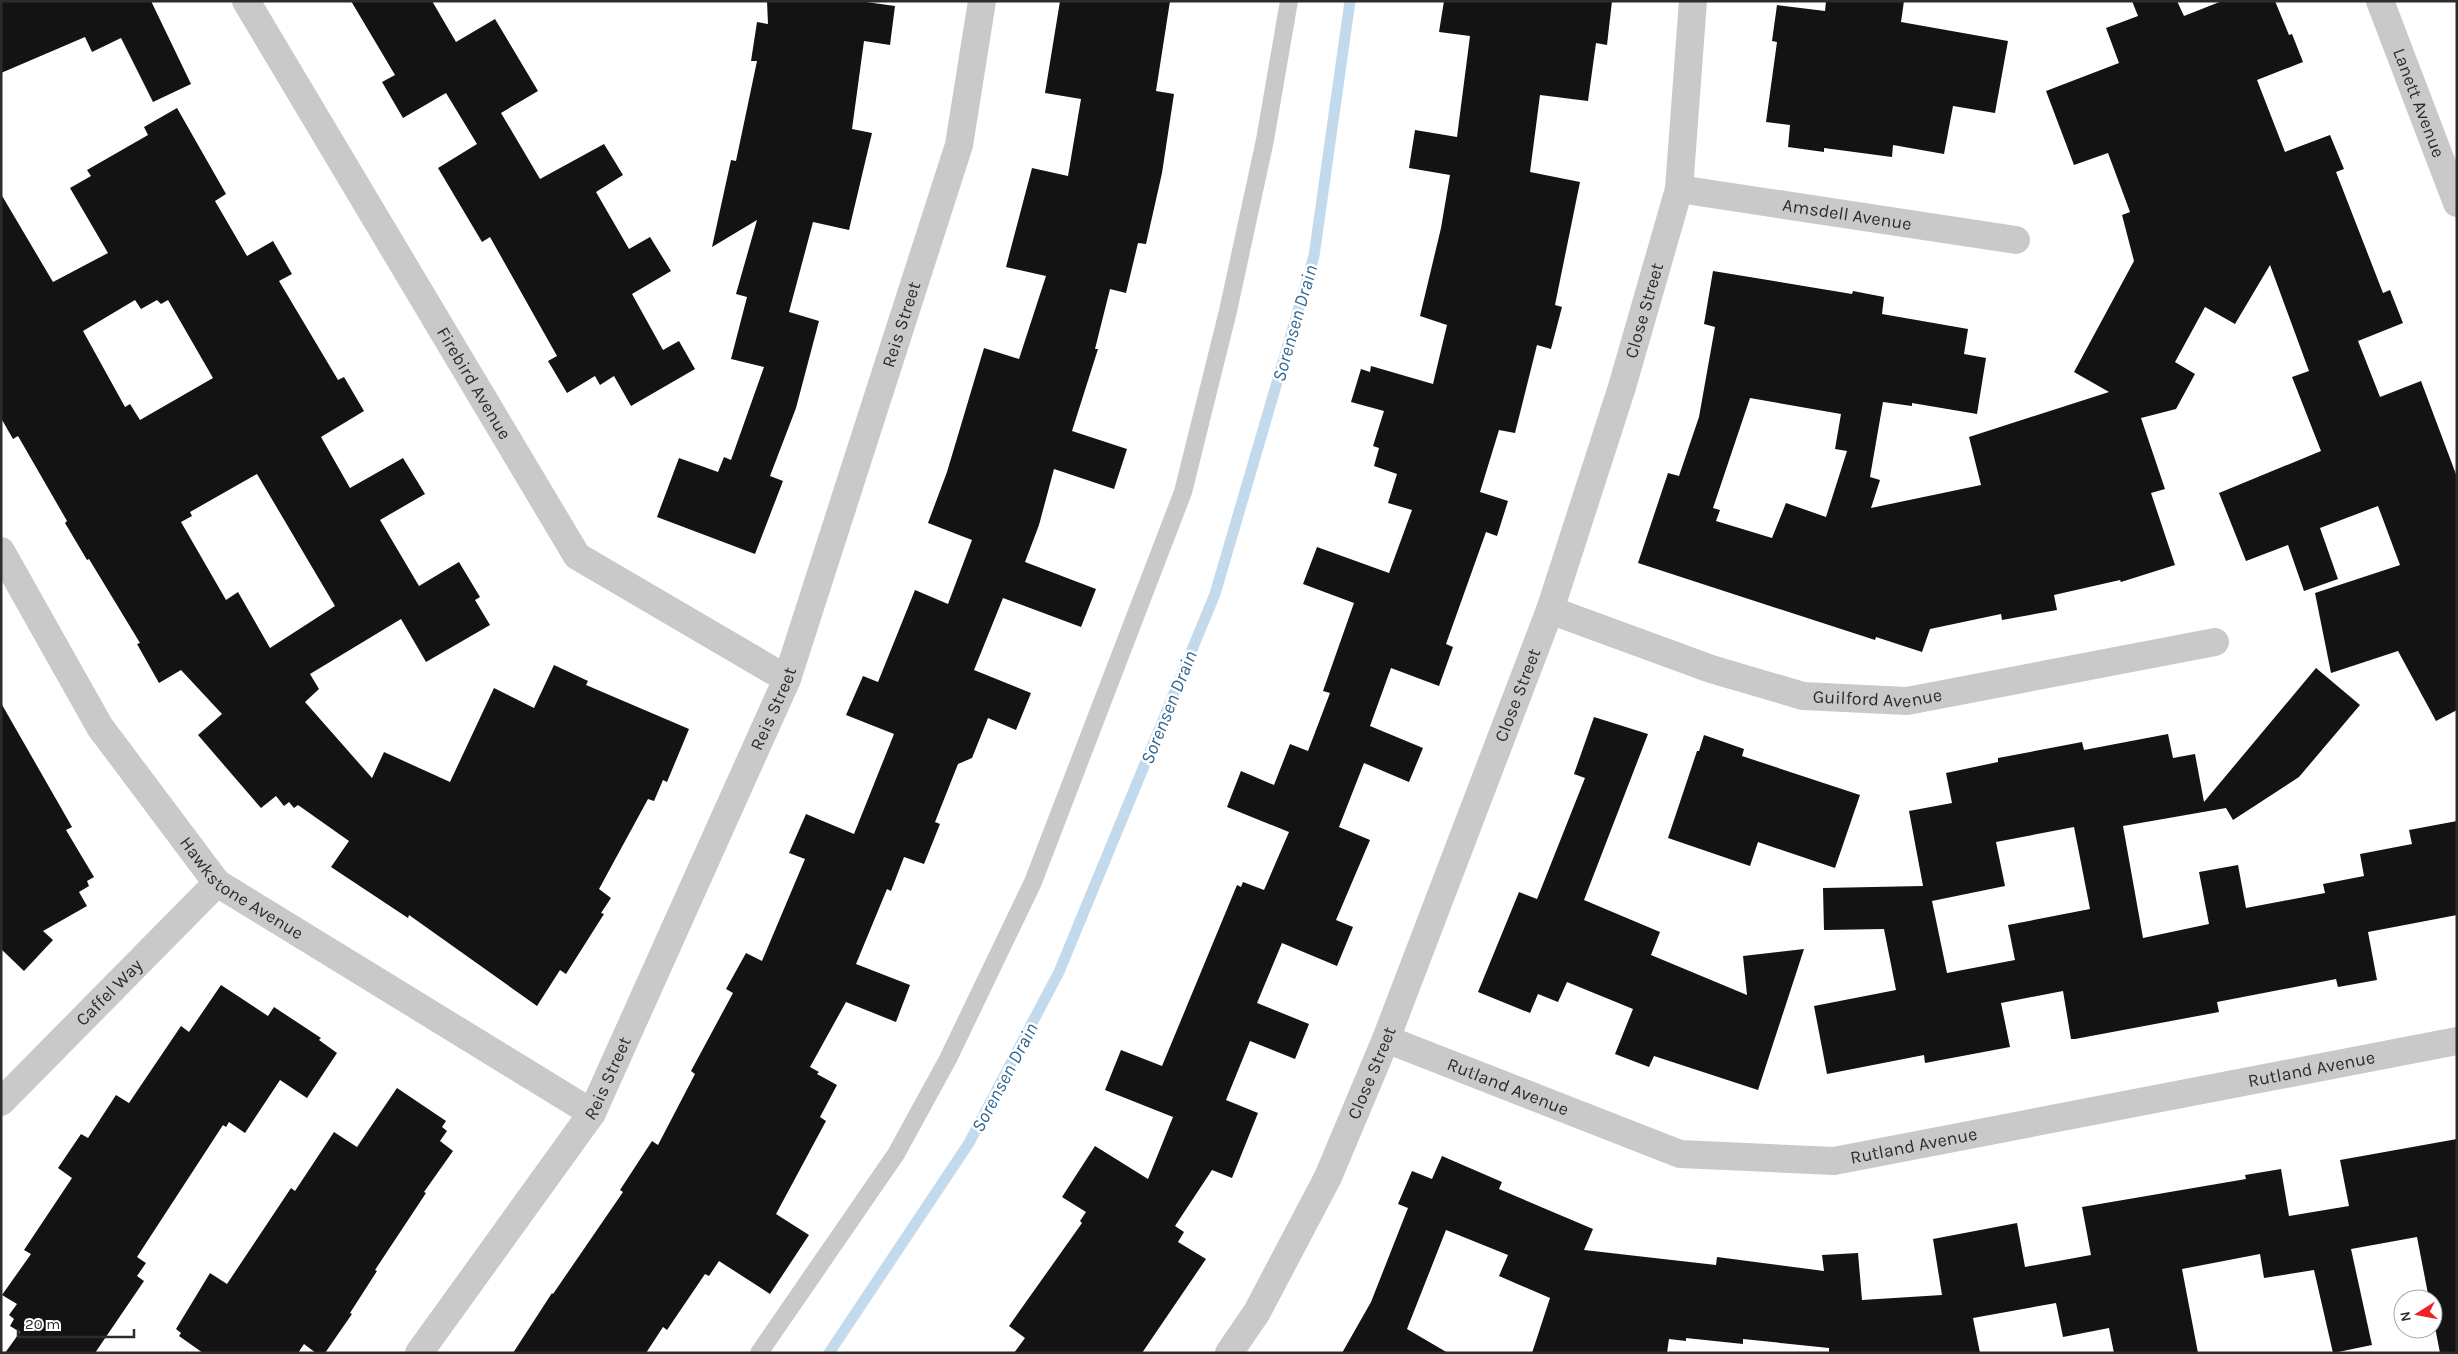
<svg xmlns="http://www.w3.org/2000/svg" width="2458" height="1354" viewBox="0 0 2458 1354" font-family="Karla,sans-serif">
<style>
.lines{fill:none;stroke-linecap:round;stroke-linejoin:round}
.stream{stroke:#c2daec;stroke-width:11}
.building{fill:#131313;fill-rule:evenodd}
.service{stroke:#c9c9c9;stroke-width:18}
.minor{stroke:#c9c9c9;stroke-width:28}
.labels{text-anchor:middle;stroke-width:5;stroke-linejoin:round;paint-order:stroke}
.street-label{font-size:18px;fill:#2c2c2c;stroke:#fff}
.water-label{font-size:19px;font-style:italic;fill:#366991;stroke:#fff}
</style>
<rect width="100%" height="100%" fill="#fff"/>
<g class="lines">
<path class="stream" d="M829,1353L969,1143L1059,972L1215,594L1314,256L1350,1"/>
</g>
<path class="building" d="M1,1H151L191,84L153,102L121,38L92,52L85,37L1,73Z
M351,1H432L456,42L495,19L538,91L501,113L540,179L604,144L623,175L596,192L629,249L650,237L671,271L632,294L663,350L679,341L695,369L631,406L614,376L600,385L595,376L567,393L548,361L557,356L490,237L482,242L438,168L477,144L446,93L403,118L382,82L395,75Z
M767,1H859L895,6L890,45L864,41L852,129L872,133L849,230L813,222L789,312L819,321L796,408L770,476L783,481L755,554L657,517L679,458L718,472L724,457L731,460L764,367L731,359L747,297L736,294L757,220L712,247L731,160L736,161L757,61H751L757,22L768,24Z
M1060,1H1170L1156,91L1174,94L1162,173L1146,244L1138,243L1126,293L1110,289L1095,349H1098L1072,431L1127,449L1114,489L1054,469L1039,525L1025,562L1096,589L1081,627L1003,598L974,670L1031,693L1016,730L988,718L972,758L958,764L935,822L940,824L924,864L904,857L891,891L887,889L856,964L910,985L896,1022L846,1002L810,1067L819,1072L817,1074L837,1085L820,1117L826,1121L776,1214L809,1235L770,1294L719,1261L709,1276L705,1274L667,1330L663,1327L646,1353H513L552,1293L553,1294L623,1192L620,1190L652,1141L658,1145L695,1074L691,1071L733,993L726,989L746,953L762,961L805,859L789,853L806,814L854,834L894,734L846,715L863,676L878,682L915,590L948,604L972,540L928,523L947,472L984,348L1019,359L1046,276L1006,267L1032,168L1068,176L1081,99L1045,93Z
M1444,1H1612L1607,45L1596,43L1588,101L1540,95L1530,172L1580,182L1555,305L1562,307L1551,349L1537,345L1515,433L1499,430L1480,492L1508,501L1497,536L1486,532L1446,644L1453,647L1439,686L1391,668L1370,726L1423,748L1409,782L1364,763L1339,827L1370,840L1336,920L1353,927L1337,966L1282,943L1257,1003L1309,1024L1295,1059L1250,1041L1226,1100L1258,1113L1232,1178L1212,1170L1175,1226L1184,1232L1178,1242L1206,1259L1142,1353H1014L1025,1338L1009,1326L1082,1223L1080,1221L1086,1212L1062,1197L1095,1146L1148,1179L1173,1117L1105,1090L1121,1050L1162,1066L1237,885L1241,887L1243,882L1264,890L1289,832L1227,807L1241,771L1274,785L1290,744L1308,751L1330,693L1323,691L1354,603L1303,584L1317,547L1389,573L1412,510L1388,503L1397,474L1374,466L1379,448L1373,446L1384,411L1351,402L1361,369L1370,372L1371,366L1433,384L1447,325L1420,316L1441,228L1450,175L1409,168L1415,130L1457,137L1470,36L1439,32Z
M1826,1H1904L1901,22L2008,41L1995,113L1953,106L1944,154L1893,145L1892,157L1824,148V152L1788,147L1790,125L1766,122L1777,42L1772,41L1777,5L1825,11Z
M2132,1H2177L2184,16L2222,1H2275L2289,35L2292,34L2303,62L2257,80L2285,152L2330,135L2344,169L2336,172L2383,293L2390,290L2403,323L2358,341L2380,397L2421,381L2457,477V710L2436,721L2398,651L2331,673L2315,593L2400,565L2378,506L2320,528L2338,579L2304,591L2288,545L2246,561L2219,493L2321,451L2292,377L2309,371L2270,265L2235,324L2205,307L2175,362L2195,374L2176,409L2141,418L2165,489L2151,493L2175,565L2121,582L2120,580L2054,595L2057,610L2002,620L2001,614L1930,629L1922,652L1876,637L1875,640L1638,563L1668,473L1679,476L1699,417L1715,327L1704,324L1713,271L1852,294L1853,291L1884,297L1882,314L1968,329L1964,354L1986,358L1977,414L1912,403V406L1883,402L1870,477L1880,480L1871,508L1981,485L1969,437L2109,392L2074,372L2134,261L2122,215L2130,212L2108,153L2074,165L2046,91L2119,63L2106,28L2138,16ZM1750,398L1841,414L1835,449L1847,451L1826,517L1786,503L1772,538L1716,521L1720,510L1713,508Z
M177,108L226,194L215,201L247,256L273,241L292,274L279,281L338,380L344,377L364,411L321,437L350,488L403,458L425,494L380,520L419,586L459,562L480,597L475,600L490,625L426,662L401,619L310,674L319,689L305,702L372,778L384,752L450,782L494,688L534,708L554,665L588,681L586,685L689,729L667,782L663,780L654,801L648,799L599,889L611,898L601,913L604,914L566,974L560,970L537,1006L409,915L408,918L331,867L349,841L298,805L294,808L289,802L284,806L276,796L261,808L198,735L222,714L181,670L159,683L137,644L140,643L89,559L87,560L65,523L67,521L18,436L13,439L1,418V194L53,282L108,253L70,188L91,176L87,170L148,135L144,127ZM135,300L141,309L157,300L161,304L168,300L213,378L140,420L130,404L125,407L83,331ZM257,474L335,606L270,648L238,592L226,600L181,522L192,516L190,512Z
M2316,668L2360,705L2299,777L2233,820L2226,808L2123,826L2143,938L2209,924L2199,872L2238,865L2246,908L2325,893L2323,884L2364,876L2360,854L2412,844L2409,830L2457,821V915L2368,932L2377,980L2338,987L2336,979L2217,1002L2219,1012L2075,1039H2071L2063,991L2001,1003L2010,1047L1925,1063L1924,1055L1827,1074L1814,1006L1896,990L1884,929L1824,930L1823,888L1923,886L1909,811L1952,803L1946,773L1998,762V758L2082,742L2084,750L2168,734L2173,758L2195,754L2204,802ZM2074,827L2090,909L2008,925L2015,960L1947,973L1932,901L2005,886L1996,842Z
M1,703L72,827L66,830L94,877L87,881L89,886L79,892L87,906L43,931L53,940L24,971L1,949Z
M1594,717L1648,734L1584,900L1660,932L1651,955L1747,995L1743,956L1804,949L1758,1090L1654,1056L1649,1067L1615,1054L1633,1009L1567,982L1558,1002L1538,994L1530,1013L1478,992L1519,892L1537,899L1585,778L1574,774Z
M1704,735L1744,749L1742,756L1860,795L1835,868L1758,842L1750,866L1668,838L1697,751H1699Z
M221,985L268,1016L274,1007L321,1038L319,1040L337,1053L307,1098L280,1080L245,1133L229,1122L226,1127L223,1125L137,1257L146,1263L137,1276L144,1281L95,1353H5L20,1332L10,1326L14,1319L9,1315L17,1304L2,1295L31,1254L24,1250L72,1178L58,1168L81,1134L88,1138L116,1095L129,1103L181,1026L189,1032Z
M397,1088L446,1121L442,1127L447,1131L440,1141L453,1151L424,1192L426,1193L375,1270L377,1271L350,1313L352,1314L325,1353H316L304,1344L298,1353H203L179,1336L181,1333L176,1329L210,1273L227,1284L291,1188L295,1191L334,1132L357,1147Z
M2457,1139V1353H2440L2433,1317V1299H2429L2417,1237L2351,1249L2372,1345L2333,1353L2314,1270L2264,1278L2260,1254L2182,1269L2198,1353H2114L2109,1328L2063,1337L2056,1303L1973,1318L1980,1353H1829V1348L1743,1339V1344L1686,1338V1341L1669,1339L1667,1353H1532L1550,1298L1499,1276L1508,1255L1446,1230L1407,1329L1448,1353H1342L1371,1302L1408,1208L1398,1204L1412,1171L1432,1179L1442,1156L1502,1182L1499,1189L1593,1229L1584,1250L1716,1265L1717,1257L1824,1271L1822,1255L1858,1253L1862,1300L1942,1295L1933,1239L2017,1223L2025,1267L2091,1255L2082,1207L2246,1179L2245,1175L2281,1169L2289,1216L2349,1206L2340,1160Z"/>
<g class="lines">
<path class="service" d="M759,1353L896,1154L948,1059L1033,882L1183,492L1228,311L1265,140L1289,1"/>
<g class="minor">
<path id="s1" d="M246,1L577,556L787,679"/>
<path id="s2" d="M2380,1L2457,203"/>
<path id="s3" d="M1679,189L2016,240"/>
<path id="s4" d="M1,551L100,727L217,883L592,1113"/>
<path id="s5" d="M1550,610L1711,669L1803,696L1907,701L2215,642"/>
<path id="s6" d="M1386,1039L1680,1154L1834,1161L2457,1041"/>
<path id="s7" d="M1,1102L217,883"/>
<path id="s8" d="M419,1353L592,1113L787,679L959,145L982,1"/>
<path id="s9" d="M1229,1353L1257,1312L1328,1177L1386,1039L1550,610L1622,387L1679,189L1693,1"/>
</g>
</g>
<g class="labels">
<g class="street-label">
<text dy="6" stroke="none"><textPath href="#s2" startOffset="109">Lanett Avenue</textPath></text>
<text dy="6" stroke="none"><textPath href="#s3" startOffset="170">Amsdell Avenue</textPath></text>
<text dy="6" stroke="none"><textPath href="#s9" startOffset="1125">Close Street</textPath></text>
<text dy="6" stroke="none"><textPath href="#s8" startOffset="1144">Reis Street</textPath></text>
<text dy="6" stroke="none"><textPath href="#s1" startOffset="445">Firebird Avenue</textPath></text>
<text dy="6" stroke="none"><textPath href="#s5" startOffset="342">Guilford Avenue</textPath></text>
<text dy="6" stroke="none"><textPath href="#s9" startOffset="720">Close Street</textPath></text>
<text dy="6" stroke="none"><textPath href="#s8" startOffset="739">Reis Street</textPath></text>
<text dy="6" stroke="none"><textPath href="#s4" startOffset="419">Hawkstone Avenue</textPath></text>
<text dy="6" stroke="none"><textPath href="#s7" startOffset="154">Caffel Way</textPath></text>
<text dy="6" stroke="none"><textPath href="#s6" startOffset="956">Rutland Avenue</textPath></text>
<text dy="6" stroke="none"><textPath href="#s9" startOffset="315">Close Street</textPath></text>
<text dy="6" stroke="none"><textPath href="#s8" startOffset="334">Reis Street</textPath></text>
<text dy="6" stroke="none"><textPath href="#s6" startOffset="131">Rutland Avenue</textPath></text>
<text dy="6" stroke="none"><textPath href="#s6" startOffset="551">Rutland Avenue</textPath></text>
</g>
<g class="water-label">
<text transform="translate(1294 323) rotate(-74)" y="7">Sorensen Drain</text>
<text transform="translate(1168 707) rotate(-68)" y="7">Sorensen Drain</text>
<text transform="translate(1004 1077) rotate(-62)" y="7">Sorensen Drain</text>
</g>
</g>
<rect width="2458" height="1354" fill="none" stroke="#2c2c2c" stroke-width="5"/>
<g transform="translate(2418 1314) rotate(259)"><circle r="24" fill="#ffffff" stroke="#ababab"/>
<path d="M0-4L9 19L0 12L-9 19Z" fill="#ef2125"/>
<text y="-8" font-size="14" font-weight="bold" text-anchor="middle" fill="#2c2c2c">N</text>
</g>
<path d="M18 1329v8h116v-8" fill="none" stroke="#2c2c2c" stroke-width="2.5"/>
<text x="25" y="1329" font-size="15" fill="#2c2c2c" stroke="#ffffff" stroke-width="4" paint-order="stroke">20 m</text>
</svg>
